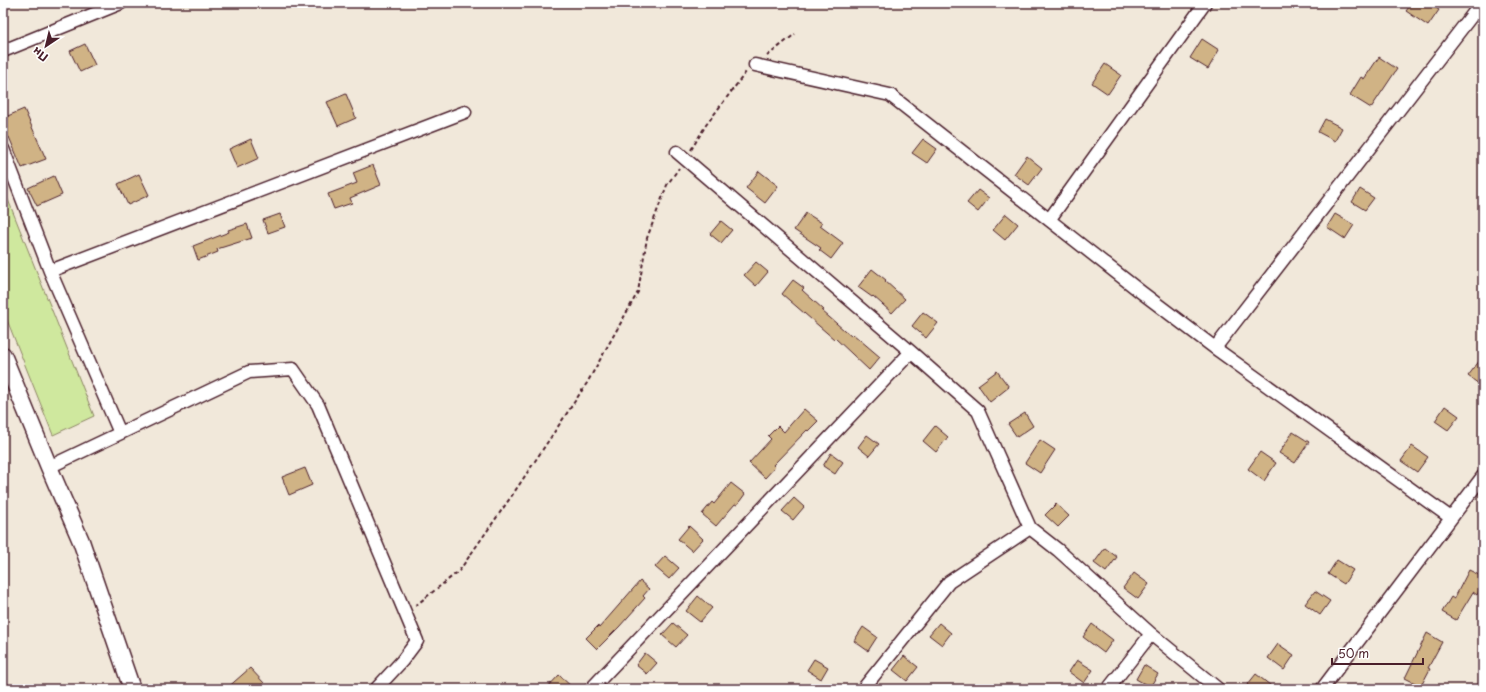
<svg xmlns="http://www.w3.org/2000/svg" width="1486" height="692" viewBox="0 0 1486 692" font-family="'Playpen Sans',sans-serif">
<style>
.green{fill:#cfe89e;stroke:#8c8464}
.building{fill:#d0b385;stroke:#4a1f2b}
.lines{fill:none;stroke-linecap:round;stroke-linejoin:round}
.street-casing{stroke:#4a1f2b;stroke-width:15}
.secondary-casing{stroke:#4a1f2b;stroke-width:19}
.path{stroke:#4a1f2b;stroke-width:2;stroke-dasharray:4 3;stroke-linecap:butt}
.street{stroke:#fff;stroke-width:12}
.secondary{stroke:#fff;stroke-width:16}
</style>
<rect width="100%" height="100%" fill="#f1e8da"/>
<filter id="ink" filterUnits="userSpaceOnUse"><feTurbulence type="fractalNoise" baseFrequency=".025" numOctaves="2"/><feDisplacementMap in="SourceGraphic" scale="8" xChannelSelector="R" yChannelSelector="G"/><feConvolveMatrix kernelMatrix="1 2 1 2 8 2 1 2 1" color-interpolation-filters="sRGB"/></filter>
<g filter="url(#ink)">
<path class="green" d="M3,187L94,416L53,435L3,310Z"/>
<path class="building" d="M1412,3H1429L1439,10L1428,26L1406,11Z
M1202,39L1219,50L1208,69L1190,58Z
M85,44L95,65L80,72L70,51Z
M1379,57L1397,69L1371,108L1350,95L1361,77L1364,79Z
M1105,64L1121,75L1108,94L1092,83Z
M346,94L356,118L338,126L327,102Z
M24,109L46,159L22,168L9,137H7L3,127V118Z
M1325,119L1342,128L1335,141L1318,132Z
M251,139L259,158L237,168L229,149Z
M923,139L937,149L927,163L912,153Z
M1027,156L1042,168L1029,185L1014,174Z
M373,165L381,185L350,198L352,203L334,209L328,194L357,183L353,173Z
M759,171L778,186L765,203L746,188Z
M139,174L149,195L128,205L118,184Z
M54,176L62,195L37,206L28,188Z
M1360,189L1374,198L1365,210L1352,202Z
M978,190L989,198L978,212L967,203Z
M806,213L822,223L820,226L843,243L831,259L819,250L821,248L794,230Z
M280,214L285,227L268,233L263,220Z
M1006,214L1018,224L1005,240L993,230Z
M1335,214L1354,225L1345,239L1327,227Z
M721,221L732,230L721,243L710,234Z
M247,224L252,238L217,249L218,252L198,260L193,246L229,232L228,230Z
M756,262L768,272L756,286L744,275Z
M872,269L886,280L885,281L905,299L892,313L873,296L872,297L858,287Z
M793,280L804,288L802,290L824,310L822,311L851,336L853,334L880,357L869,370L835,338L834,339L782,294Z
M923,312L938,323L926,338L912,326Z
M1483,356V387L1468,376Z
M997,371L1009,387L990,402L978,385Z
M1445,406L1459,416L1448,430L1435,421Z
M804,409L818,421L808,431L807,430L773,465L775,467L765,478L749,463L771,439L768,436L778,426L784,432Z
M1025,413L1033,426L1017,437L1008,424Z
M935,426L948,437L936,452L923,441Z
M1293,432L1309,442L1295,463L1279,453Z
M867,435L879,444L869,456L858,447Z
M1040,440L1055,450L1040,473L1025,463Z
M1412,446L1428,457L1417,472L1401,461Z
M1260,452L1276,463L1264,481L1248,469Z
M831,453L843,462L835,474L823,466Z
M305,468L312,485L289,495L282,477Z
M731,483L745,494L737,505L735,504L716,526L702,514L712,502L714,504Z
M794,498L804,507L793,520L782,511Z
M1056,504L1069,516L1058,527L1045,515Z
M689,526L703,539L692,551L678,539Z
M1105,548L1117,557L1106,572L1094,563Z
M665,556L679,568L669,579L655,567Z
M1337,560L1353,570L1344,584L1328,574Z
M1469,570L1483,577V583L1477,595L1473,592L1456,620L1442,612L1451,597L1454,599Z
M1134,573L1149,584L1138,599L1123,588Z
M640,581L649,589L643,596L645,598L619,627L597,649L586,638L598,626L599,628Z
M1315,591L1330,601L1320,615L1305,604Z
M698,596L712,608L700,622L686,611Z
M673,623L687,635L676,647L662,635Z
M939,623L951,633L942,645L929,635Z
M1092,624L1113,640L1104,653L1083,637Z
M863,627L877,637L868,651L854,641Z
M1427,633L1442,642L1428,668L1430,669L1421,686L1405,678Z
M1278,644L1294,655L1284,670L1268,658Z
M645,653L657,663L647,674L636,665Z
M904,656L918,667L907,681L893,670Z
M814,659L828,667L821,679L807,670Z
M1077,660L1093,670L1084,683L1069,672Z
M1144,665L1158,674L1150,687L1136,679Z
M250,668L264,683L257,689H226Z
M1256,674L1275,689H1244Z
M559,675L574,689H546Z"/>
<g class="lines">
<g class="street-casing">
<path id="street" d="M3,51L121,3
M755,65L890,95L1141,292L1219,351L1451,518
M3,149L50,271L120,433
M677,152L911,352L978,411L1030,528L1058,550L1151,634L1218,689
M1049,220L1205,3
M50,271L465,112
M1215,348L1476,10
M49,467L249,372L293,369L318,405L417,641L402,661L376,689
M591,689L911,352
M863,689L949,582L1030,528
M1108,689L1151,634
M1322,689L1483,476"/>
</g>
<g class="secondary-casing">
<path id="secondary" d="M3,355L49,467L81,541L132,689"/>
</g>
<path class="path" d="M767,56L795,34
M691,150L706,125L746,72
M415,606L459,571L513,494L587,383L638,292L647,238L667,185L679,168"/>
<use href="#street" class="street"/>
<use href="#secondary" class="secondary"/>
</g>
</g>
<rect width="1486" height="692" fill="none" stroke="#fff" stroke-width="16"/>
<rect x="8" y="8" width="1470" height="676" fill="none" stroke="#4a1f2b" stroke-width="1.5" filter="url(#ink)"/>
<g transform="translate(46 46) rotate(215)" stroke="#ffffff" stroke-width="3" paint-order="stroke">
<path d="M0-3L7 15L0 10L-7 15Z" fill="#4a1f2b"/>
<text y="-6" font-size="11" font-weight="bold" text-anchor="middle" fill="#4a1f2b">Пн</text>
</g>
<path d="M1332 658v6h91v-6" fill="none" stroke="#4a1f2b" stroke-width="2"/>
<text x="1338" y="658" font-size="12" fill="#4a1f2b" stroke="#ffffff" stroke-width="3" paint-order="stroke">50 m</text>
</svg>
